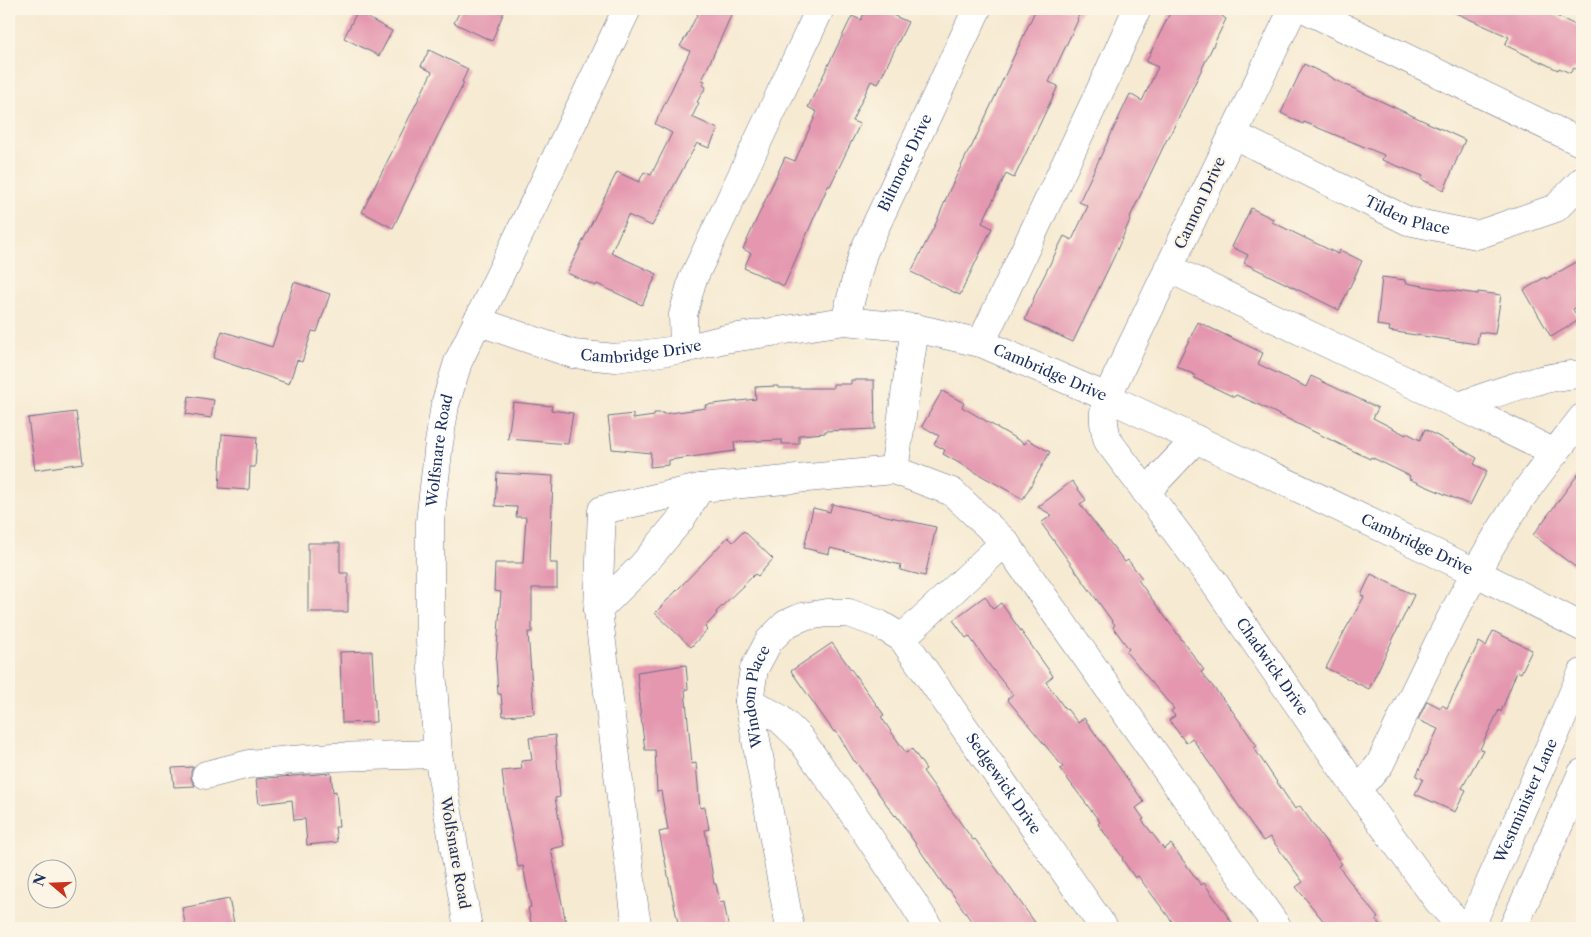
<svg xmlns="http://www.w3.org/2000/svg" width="1591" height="937" viewBox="0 0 1591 937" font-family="'Libre Caslon Text',serif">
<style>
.building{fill:#e497af}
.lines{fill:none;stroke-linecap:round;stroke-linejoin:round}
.minor-casing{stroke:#687087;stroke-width:29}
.minor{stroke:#fff;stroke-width:28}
.labels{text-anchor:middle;stroke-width:4.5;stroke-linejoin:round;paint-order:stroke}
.street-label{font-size:15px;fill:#1b2f5e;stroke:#fcf5e5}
</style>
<rect width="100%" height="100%" fill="#fcf5e5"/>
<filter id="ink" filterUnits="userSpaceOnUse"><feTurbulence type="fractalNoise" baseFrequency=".02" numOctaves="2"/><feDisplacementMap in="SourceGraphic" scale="10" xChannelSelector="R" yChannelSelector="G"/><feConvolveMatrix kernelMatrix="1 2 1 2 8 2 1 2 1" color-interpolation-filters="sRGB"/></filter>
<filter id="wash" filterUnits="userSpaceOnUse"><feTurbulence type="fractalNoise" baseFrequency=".0096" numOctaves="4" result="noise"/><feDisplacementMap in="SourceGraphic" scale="20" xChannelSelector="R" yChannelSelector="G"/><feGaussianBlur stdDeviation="1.12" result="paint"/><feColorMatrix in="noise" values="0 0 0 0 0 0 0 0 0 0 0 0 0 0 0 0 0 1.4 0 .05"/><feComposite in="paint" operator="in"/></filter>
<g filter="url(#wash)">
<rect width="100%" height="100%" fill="#f6ead2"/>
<g id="blocks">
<path class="building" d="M461,9H505L492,41L454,23Z
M700,9H734L702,80L705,81L703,85L706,87L697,102L699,103L692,117L718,129L709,148L697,143L652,226L628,215L611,253L657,274L642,305L597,284L596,286L567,273L617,172L639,182L644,172L651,175L672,133L655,124L690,51L680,46L687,35Z
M866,9H879L908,22L878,84L871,81L852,121L860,124L830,186H828L784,286L744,268L751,253L743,249L785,157L795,161L817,112L808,107L852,16L861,20Z
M1036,9H1082L1077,19L1078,20L1049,82L1058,86L1014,178L1006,174L982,223L992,228L960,295L911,272L936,223L950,189L970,148H971Z
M1172,9H1226L1222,16L1226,19L1168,139H1167L1130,217L1131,218L1113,259L1073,342L1025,320L1037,290L1064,236L1072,240L1088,206L1079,202L1130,94L1142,101L1158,67L1146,62Z
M1447,9H1541L1582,28V72L1574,68L1570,73L1559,68L1558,70L1505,45L1509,37Z
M357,12L392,31L379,56L344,38Z
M429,50L468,69L462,82L464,83L418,175L393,228L362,212L432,72L421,66Z
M1304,64L1333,78V79L1465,140L1444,190L1421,179L1423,176L1382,160L1384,155L1304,122L1303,124L1281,113Z
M1251,208L1273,219L1272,222L1338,254L1340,250L1362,261L1339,310L1244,263L1248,255L1232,247Z
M1582,259V305L1573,309L1579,320L1551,337L1524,290L1545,277L1546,279Z
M1382,277L1405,280V283L1442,289L1478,294V292L1501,295L1495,334L1479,332L1477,344L1389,331L1390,327L1377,325Z
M294,282L330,294L317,332L312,331L302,362L297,360L289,384L213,358L222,331L272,347Z
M1198,322L1263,353L1258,364L1306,387L1311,376L1378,408L1373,418L1406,435L1407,433L1420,440L1425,429L1477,458L1474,464L1487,471L1470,505L1409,479L1410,476L1371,457L1370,459L1255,403L1236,395L1234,397L1194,378L1195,375L1176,366Z
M851,380H874L875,429L825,431V433L799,435V444H782V440L734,442L735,451L669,460V465L650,467L651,453L612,449L608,417L633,414V419L654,416V413H663V414L706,408L705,405L756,399L755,387L778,386V388H833V384H851Z
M942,391L964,403L962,407L1025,444L1027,439L1050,452L1023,499L943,454L945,450L934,444L939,436L922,426Z
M189,396L214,400L211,418L186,414Z
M513,402L552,406L551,410L573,413L568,444L508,439Z
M76,412L83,463L35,470L28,418Z
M222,434L257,437L255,467H250L249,490L219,488Z
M1582,469V572L1533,535Z
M497,473L553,476L550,563H557V588H532V632H528L534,714L503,716L501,694H498L496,662L501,592L494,591L495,563H523L526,517H516L517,507L495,506Z
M1072,481L1086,500L1080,504L1125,562L1128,560L1142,578L1138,580L1204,670L1201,672L1231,709L1257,746L1254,748L1295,809L1300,806L1342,864L1338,866L1378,918L1376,919L1383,928H1329L1296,887L1303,882L1270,837L1263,841L1192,738L1186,743L1169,720L1175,716L1171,711L1174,709L1126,652L1129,649L1113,627L1115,625L1041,523L1052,515L1038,507Z
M832,504L936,527L925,576L900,570L901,565L830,548L829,554L804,548L813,508L830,512Z
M744,531L773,559L758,576L755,574L716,612L717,614L705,627L707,630L691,647L655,613L728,537L733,542Z
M308,543H340V573H348V612H308Z
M1371,574L1414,595L1369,689L1326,668L1344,632L1364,597L1361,595Z
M985,596L993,609L1001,603L1053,676L1046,682L1066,710L1067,709L1078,723L1084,718L1144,802L1136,808L1144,819L1142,820L1164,849L1171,844L1201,885L1204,883L1236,928H1177L1138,876L1135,878L1122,859L1123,858L1098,824L1100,822L1060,769L1063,767L1007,699L1013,695L990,666L969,636L966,638L953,620Z
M1493,631L1532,650L1521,673L1517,671L1501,712L1499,710L1480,749L1483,750L1462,788L1466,790L1455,812L1415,794L1423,779L1416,776L1438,729L1418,720L1427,701L1441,708L1442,705L1447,708L1479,642L1486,646Z
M832,643L884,715L881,717L906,753L912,749L926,769L923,771L973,840L975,839L1039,928H976L949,889L947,890L896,815L895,816L855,761H854L836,731L834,732L791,671Z
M372,651L376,722L342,723L340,652Z
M686,665L688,689L685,690L692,764L696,763L700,808L705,807L709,829L705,830L714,884H716L720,903L724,902L728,925L712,928H679L659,832L668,830L661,791L657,792L655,750H645L639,701H640L637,672Z
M555,735L560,797L555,798L564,846L551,849L567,928H532L528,908L531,907L523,866L518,867L507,812L502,771L522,769L521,761L532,760L529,738Z
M193,767L191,771V778L195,786L174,787L172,768Z
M331,773L333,792L336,791L339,827H335L337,842L307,845L305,819L294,820L292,800L259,804L256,779Z
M229,899L235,928H186L182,908Z"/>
</g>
</g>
<g filter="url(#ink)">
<use href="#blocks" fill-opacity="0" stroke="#687087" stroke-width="1"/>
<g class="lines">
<g class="minor-casing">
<g id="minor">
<path id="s1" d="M1293,9L1107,397C1102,415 1103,424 1108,441L1213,581L1356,788L1438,901L1463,928"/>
<path d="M1305,9L1582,143"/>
<path id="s2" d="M1232,134L1408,221L1477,235L1556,208L1582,181"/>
<path d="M1168,268L1459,406L1555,453"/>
<path id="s3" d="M477,321L573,354L616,358L684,349L725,339L845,321L915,328L981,343L1107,397L1475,572L1582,627"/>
<path id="s4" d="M845,321L863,253L977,9"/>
<path d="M981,343L1106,78L1137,9"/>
<path d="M684,349L683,315L692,281L820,9"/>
<path d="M1459,406C1498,392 1540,376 1582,374"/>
<path d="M894,470L915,328"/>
<path d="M1146,492L1196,439"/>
<path d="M598,610L642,566L681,519L700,488"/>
<path d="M902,638L1005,542"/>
<path d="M749,701L779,718L799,737L842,797L912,901L929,928"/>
<path d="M206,775L249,764L291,760L334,757L438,754"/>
<path d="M1356,788L1371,775L1380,764C1422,677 1461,589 1514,509C1534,477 1559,448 1582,418"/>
<path id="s5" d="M468,928L438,754L430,642V522L439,443L445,405L458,362L627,9"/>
<path d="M638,928L635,913L598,610L602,510L700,488L894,470L952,492L1005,542L1278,928"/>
<path id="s6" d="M790,928L749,701L754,669L769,641L786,624L802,617L827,613H849L879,624L902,638L1104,928"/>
<path id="s7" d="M1470,928L1582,673"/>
<path d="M1513,928L1582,773"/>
</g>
</g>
<use href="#minor" class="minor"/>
</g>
</g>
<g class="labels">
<g class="street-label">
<text dy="5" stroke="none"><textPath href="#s4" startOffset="170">Biltmore Drive</textPath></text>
<text transform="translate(1200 203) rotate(-65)" y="5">Cannon Drive</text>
<text dy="5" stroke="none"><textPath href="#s2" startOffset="194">Tilden Place</textPath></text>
<text dy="5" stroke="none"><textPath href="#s3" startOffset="170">Cambridge Drive</textPath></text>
<text dy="5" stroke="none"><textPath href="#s3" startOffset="590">Cambridge Drive</textPath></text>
<text dy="5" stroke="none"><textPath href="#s5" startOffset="481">Wolfsnare Road</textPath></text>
<text dy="5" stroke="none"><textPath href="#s3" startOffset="995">Cambridge Drive</textPath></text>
<text dy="5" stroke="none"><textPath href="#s1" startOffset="754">Chadwick Drive</textPath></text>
<text dy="5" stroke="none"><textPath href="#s6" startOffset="236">Windom Place</textPath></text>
<text dy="5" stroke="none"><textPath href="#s6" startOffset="620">Sedgewick Drive</textPath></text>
<text dy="5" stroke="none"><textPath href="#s7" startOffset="139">Westminister Lane</textPath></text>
<text transform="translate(455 853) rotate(80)" y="5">Wolfsnare Road</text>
</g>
</g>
<rect width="1591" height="937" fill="none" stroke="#fcf5e5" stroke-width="30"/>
<g transform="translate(52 884) rotate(289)"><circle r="24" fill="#fcf5e5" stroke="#a2a6af"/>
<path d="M0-4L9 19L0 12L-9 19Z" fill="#c8321e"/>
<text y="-8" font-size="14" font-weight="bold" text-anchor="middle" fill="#1b2f5e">N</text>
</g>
</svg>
